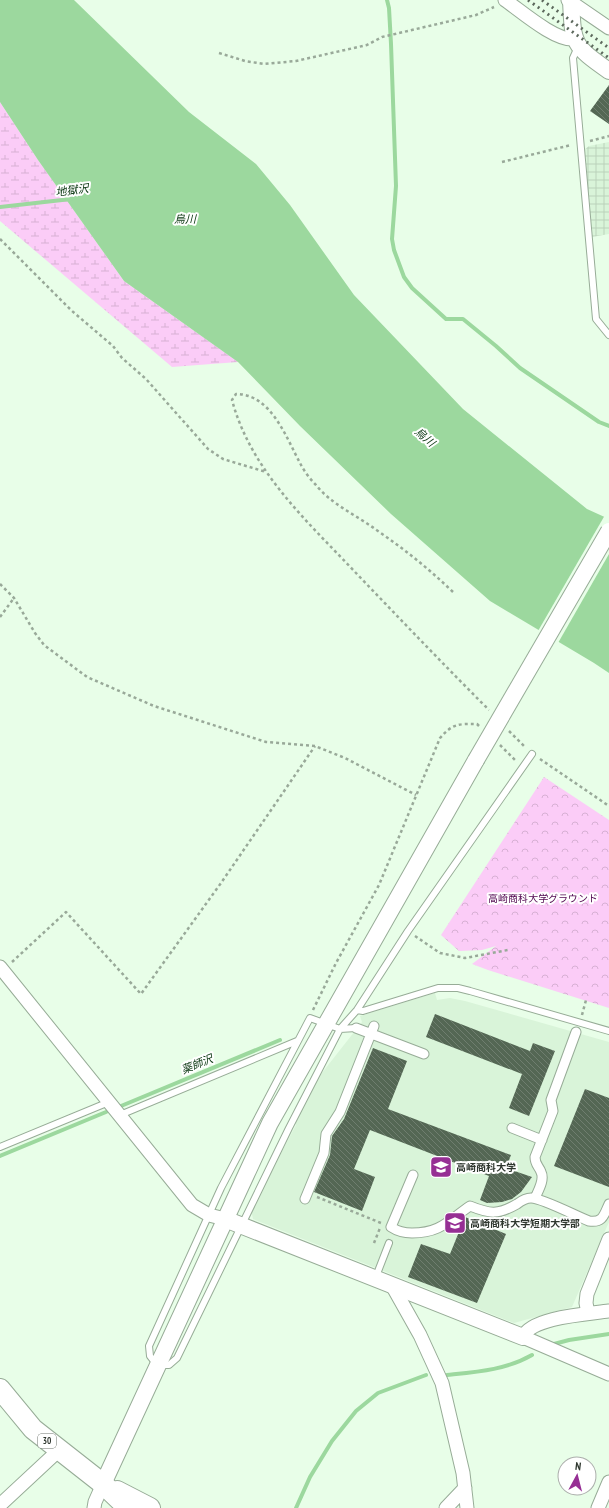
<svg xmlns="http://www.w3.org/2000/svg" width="609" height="1508" viewBox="0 0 609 1508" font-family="'PT Sans Narrow','Noto Sans JP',sans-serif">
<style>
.built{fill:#d9f4d9}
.industrial{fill:url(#industrial-grid)}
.wetland{fill:url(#wetland-marsh)}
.park{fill:url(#park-crowns)}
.water{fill:#9cd89e}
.pier{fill:#e8fee8}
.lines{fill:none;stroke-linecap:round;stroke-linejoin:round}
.stream{stroke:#9cd89e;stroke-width:4}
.building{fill:url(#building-back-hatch)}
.service-casing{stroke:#97ac97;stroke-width:8}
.pedestrian-casing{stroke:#97ac97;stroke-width:11}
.minor-casing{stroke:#97ac97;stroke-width:15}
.tertiary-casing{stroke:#97ac97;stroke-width:18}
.primary-casing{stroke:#97ac97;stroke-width:22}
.path{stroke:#99a999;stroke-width:2.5;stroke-dasharray:3 3;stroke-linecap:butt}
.service{stroke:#fff;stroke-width:6}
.pedestrian{stroke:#fff;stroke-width:9}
.minor{stroke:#fff;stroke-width:13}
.tertiary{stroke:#fff;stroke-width:16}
.primary{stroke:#fff;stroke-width:20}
.rail{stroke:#5d695d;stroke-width:3;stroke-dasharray:2 4;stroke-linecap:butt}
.tertiary-bridge-casing{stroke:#97ac97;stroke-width:18;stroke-linecap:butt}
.tertiary-bridge{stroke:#fff;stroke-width:16}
.labels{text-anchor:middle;stroke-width:4;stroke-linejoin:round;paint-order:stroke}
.shield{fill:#fff;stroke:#6d736d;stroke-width:1}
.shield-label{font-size:9px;font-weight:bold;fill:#2f372f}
.park-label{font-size:10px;fill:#510750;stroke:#fff}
.poi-label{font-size:10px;font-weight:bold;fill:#2f372f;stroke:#fff;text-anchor:start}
.water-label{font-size:11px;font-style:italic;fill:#08350f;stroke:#fff}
</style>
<defs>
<pattern id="industrial-grid" width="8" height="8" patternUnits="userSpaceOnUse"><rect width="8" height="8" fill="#d9f4d9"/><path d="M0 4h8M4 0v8" fill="none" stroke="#bbd2bb"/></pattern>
<pattern id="wetland-marsh" width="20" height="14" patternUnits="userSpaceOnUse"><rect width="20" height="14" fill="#fbccf7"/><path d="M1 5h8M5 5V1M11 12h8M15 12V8" fill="none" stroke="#d7b0d4"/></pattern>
<pattern id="park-crowns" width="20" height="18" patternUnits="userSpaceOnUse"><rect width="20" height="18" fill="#fbccf7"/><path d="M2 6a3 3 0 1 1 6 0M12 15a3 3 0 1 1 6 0" fill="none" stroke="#d7b0d4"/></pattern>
<pattern id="building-back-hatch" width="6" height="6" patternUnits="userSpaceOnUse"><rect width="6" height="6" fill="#546754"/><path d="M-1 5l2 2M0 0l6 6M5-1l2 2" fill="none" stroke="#6f7e6f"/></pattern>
</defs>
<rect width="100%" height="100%" fill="#e8fee8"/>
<path class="built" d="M435,993L437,1000L450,998L465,1001L609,1042V1222L572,1307L514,1323L253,1219L251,1209L296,1125L294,1118L314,1083L362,1022L360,1016Z"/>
<path class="industrial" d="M609,142V234L592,237L584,150L589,146Z"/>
<path class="wetland" d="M0,102L38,160L124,281L238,362L172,367L0,221Z"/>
<path class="park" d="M544,777L609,820V1008L488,970L472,964L496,946L482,950L459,951L441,935Z"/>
<path class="water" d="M0,0H74L189,112L256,164L290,205L354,295L463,409L587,509L609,519V673L594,663L490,601L391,514L300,426L238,362L124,281L38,160L0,102Z"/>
<path class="pier" d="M605,515L609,517V554L558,643L538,631Z"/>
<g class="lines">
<path class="stream" d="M387,0L389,8L391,44L396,186L392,239L394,250L404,277L412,288L446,319H463L496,346L520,368L599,422L609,426
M0,207L71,199
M121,1106L280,1040
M0,1156L106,1112
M554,1344L569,1340L609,1334
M447,1375C476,1372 506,1370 532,1355
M296,1508L310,1477L332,1441L356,1411L378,1393L426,1375"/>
</g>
<path class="building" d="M609,85V124L590,111Z
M435,1014L530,1051L533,1043L555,1051L529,1116L509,1108L522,1074L426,1037Z
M373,1048L407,1061L388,1109L511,1155L506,1168L532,1177L521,1192L512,1199L502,1202L487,1203L480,1200L489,1176L370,1130L354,1169L375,1177L362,1211L314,1192L330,1155L332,1136L344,1119Z
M585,1089L609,1098V1187L554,1166Z
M465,1217L506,1234L477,1303L408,1277L421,1244L450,1254Z"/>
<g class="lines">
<g class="service-casing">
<path id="service" d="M578,47L573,58L596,319L609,335
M357,1010L363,1011L438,988H458L470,991L609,1031
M356,1028L340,1029L310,1018L221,1188L149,1346L150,1356L157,1365H169L177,1358L289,1128L340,1029L357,1010L408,931L532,754
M120,1115L297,1041
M0,1147L109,1102
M375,1279L389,1243"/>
</g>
<g class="pedestrian-casing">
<path id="pedestrian" d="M356,1028L424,1054
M512,1128L542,1140
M413,1175L391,1227C397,1231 405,1233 412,1233C440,1233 448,1221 470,1206C490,1214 498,1215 517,1204C521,1201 525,1198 531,1198C542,1198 576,1216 589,1221C603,1223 604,1215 609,1204
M535,1198C538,1191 545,1180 541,1172C539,1166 535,1165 535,1157L553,1111L551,1100L576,1032
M305,1199L324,1153L326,1134L340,1112L374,1026"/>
</g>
<g class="minor-casing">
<path id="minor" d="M505,0C521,11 555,41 574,39
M568,0L609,28
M0,967L192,1205L209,1215L225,1219
M393,1287L420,1335L442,1383L463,1473L467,1508
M609,1311C589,1314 531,1317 523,1337L609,1374
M588,1313L586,1303L587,1294L609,1239
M0,1505L58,1451
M94,1508L95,1502L103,1484
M446,1508L465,1488
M598,1508L609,1482"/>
</g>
<g class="tertiary-casing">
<path id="tertiary" d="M571,0C573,44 572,45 609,71
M225,1219L523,1337
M103,1484L270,1123L476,760"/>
</g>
<g class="primary-casing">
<path id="primary" d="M0,1389L33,1429L103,1484L128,1508
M117,1491L150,1508"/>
</g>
<path class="path" d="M219,53L245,61L264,64L296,61L367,45L382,37L476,15L494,7
M590,141L609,136
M502,162L571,145
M0,239L72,311L113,346L122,358L146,379L208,449L223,459L266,472
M0,584L14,598L35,633L44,645L87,677L154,706L266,742L315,746L345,758L416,795
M453,592C428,568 403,548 375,529C356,515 331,504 316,485C310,479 304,471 300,463C286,437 271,394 236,394L232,400C251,471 307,521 356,573C400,619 444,665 489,710
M0,617L14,598
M509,731L525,747
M500,745L516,761
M540,759L609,806
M415,936L440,953L465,958L508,950
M12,962L66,912L141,994L221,883L315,746
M313,1010L336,963L379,885L440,738C453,723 459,724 477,724L480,727
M582,1015L586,1000
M317,1197L381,1223
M374,1243L380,1228"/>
<use href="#service" class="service"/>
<use href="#pedestrian" class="pedestrian"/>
<use href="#minor" class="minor"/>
<use href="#tertiary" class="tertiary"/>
<use href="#primary" class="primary"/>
<path class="rail" d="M528,0L609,58
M542,0L609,48"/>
<g class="tertiary-bridge-casing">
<path id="tertiary-bridge" d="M476,760L609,531"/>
</g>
<use href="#tertiary-bridge" class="tertiary-bridge"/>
</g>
<defs>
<g id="university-square" transform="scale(1.15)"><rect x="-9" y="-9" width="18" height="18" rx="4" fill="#962f94" stroke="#fff"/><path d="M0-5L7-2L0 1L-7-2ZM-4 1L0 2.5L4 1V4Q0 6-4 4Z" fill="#fff"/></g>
</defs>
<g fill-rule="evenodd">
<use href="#university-square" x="441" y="1167"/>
<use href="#university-square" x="455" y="1223"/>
</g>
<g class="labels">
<rect class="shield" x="38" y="1434" width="18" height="14" rx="3"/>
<g class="shield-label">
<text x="47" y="1444">30</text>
</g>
<g class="park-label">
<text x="543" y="902">高崎商科大学グラウンド</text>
</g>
<g class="poi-label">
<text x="456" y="1171">高崎商科大学</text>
<text x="470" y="1227">高崎商科大学短期大学部</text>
</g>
<g class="water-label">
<text transform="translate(72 190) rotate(-7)" y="4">地獄沢</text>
<text x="185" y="223">烏川</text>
<text transform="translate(425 437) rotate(41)" y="4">烏川</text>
<text transform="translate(197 1064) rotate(-22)" y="4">薬師沢</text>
</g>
</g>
<g transform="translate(577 1476) rotate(7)"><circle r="19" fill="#ffffff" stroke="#acafac"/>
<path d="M0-3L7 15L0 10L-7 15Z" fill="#962f94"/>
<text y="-6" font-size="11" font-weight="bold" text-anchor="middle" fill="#2f372f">N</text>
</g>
</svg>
